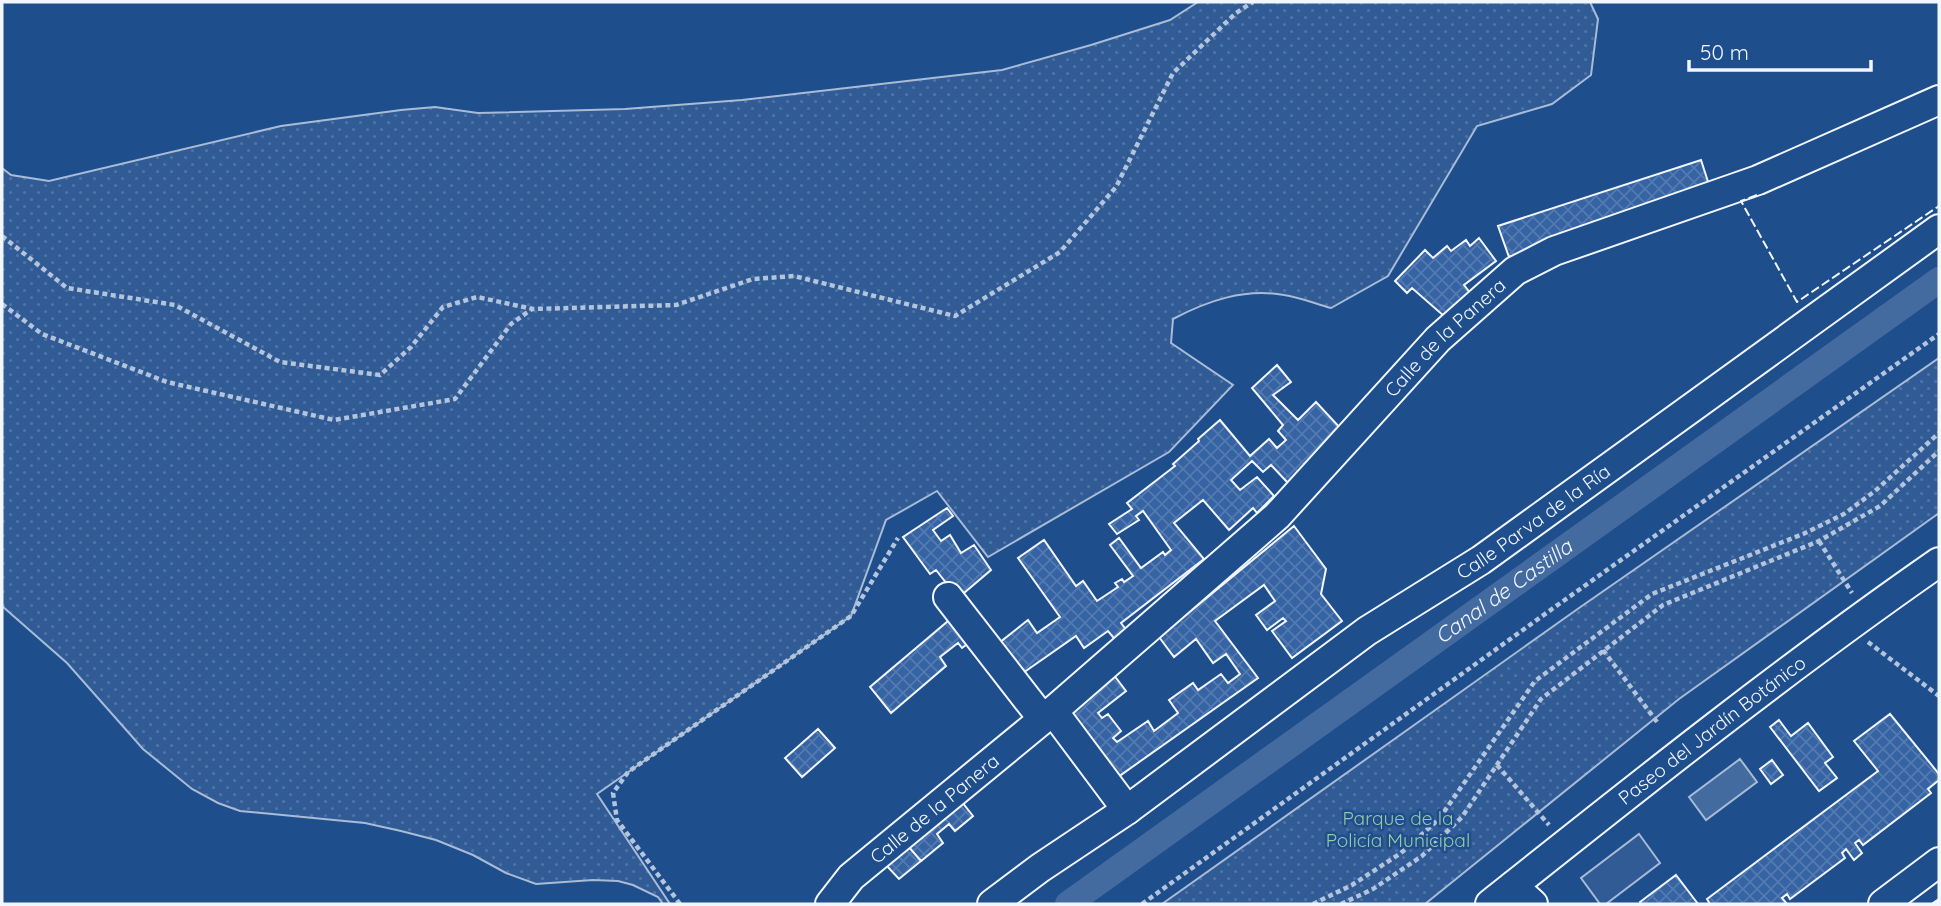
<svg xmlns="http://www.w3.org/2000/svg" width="1941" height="906" viewBox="0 0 1941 906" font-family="Quicksand,sans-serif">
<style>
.grass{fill:url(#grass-dots);stroke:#a8bbd7;stroke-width:2}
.pitch{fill:#305b95;stroke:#a8bbd7;stroke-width:2}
.water{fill:#446ba0;stroke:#a8bbd7;stroke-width:2}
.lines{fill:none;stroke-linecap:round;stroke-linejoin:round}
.canal{stroke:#446ba0;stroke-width:26}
.building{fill:url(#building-cross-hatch);stroke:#f2f6ff;stroke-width:2}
.minor-casing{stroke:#f2f6ff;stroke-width:32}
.path{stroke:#b3c4dc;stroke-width:4.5;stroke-dasharray:5 3.5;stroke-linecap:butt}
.minor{stroke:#1f4e8c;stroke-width:28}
.fence{stroke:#f2f6ff;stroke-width:2;stroke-dasharray:9 3.5;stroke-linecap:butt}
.wall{stroke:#f2f6ff;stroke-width:3.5}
.labels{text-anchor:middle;stroke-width:5;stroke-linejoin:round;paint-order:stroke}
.street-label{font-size:19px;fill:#f2f6ff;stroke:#1f4e8c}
.park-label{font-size:19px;fill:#97c8a6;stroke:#1f4e8c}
.water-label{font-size:21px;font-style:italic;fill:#f2f6ff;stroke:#1f4e8c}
</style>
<defs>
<pattern id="grass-dots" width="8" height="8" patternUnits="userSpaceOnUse" patternTransform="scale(1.75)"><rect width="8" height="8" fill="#305b95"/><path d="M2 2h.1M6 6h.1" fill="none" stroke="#4e73a5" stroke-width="1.8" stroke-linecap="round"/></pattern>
<pattern id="building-cross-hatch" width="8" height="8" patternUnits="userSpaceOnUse" patternTransform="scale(1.75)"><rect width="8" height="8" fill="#3563a3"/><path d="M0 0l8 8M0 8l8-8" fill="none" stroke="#537ab1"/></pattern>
</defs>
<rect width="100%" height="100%" fill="#1f4e8c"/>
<path class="grass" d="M1198,2H1590L1598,19L1591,75L1552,104L1477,126L1388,276L1331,308C1316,304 1299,297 1284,295C1244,288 1207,301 1173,319L1171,343L1233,385L1169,452L988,557L937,491L886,520L851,616L597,794L670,904H663L658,897L633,885L618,881L593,880L536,884L506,873L473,855L436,840L401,831L365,823L240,811L218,803L192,789L143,749L67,663L2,606V168L11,175L49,181L281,126L401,110L435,107L478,113L625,109L742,100L1002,70L1091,45L1170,20Z
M1939,358V513L1679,699L1425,904H1162L1579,608Z"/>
<path class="pitch" d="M1639,834L1660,863L1606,904H1600L1581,878Z"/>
<path class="water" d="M1740,759L1757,782L1706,820L1689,797Z"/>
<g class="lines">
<path class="canal" id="s1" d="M1068,904L1939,280"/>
</g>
<path class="building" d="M1701,160L1711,191L1509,257L1498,226Z
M1479,238L1496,261L1464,285L1471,294L1445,317L1412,288L1407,293L1395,281L1425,250L1433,258L1447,246L1451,251L1466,240L1470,246Z
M1277,365L1291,382L1273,395L1298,420L1316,402L1342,430L1288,483L1271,465L1263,472L1252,461L1231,480L1240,490L1257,477L1274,496L1257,513L1253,508L1229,530L1203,500L1174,523L1204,559L1121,623L1130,635L1118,643L1108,631L1084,648L1076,636L1023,673L999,643L1028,620L1037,633L1060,617L1018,558L1044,540L1076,586L1083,581L1097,601L1118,587L1115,583L1122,579L1124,582L1133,576L1110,545L1119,538L1141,568L1163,552L1165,555L1171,550L1143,511L1136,516L1139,520L1117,534L1109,524L1132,509L1127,503L1175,466L1173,464L1199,441L1198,439L1220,420L1250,456L1269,439L1277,448L1286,440L1278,431L1283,425L1252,388Z
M947,508L953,516L933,530L941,541L950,535L961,553L974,545L991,570L958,598L936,570L930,574L903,537Z
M1294,526L1326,569L1321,594L1342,621L1292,658L1272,631L1286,621L1283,618L1267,630L1256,615L1275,601L1264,585L1215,621L1258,678L1118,777L1069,711L1113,674L1126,691L1098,713L1102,718L1108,714L1121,731L1113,738L1117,742L1148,721L1154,731L1178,713L1169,700L1193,683L1198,690L1221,674L1228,683L1240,674L1226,654L1213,663L1196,639L1174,657L1159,637Z
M954,616L973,640L962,648L958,643L940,657L946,666L891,713L870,687Z
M1890,714L1939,774V780L1928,789L1931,793L1863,845L1859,840L1855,843L1862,853L1854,860L1846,849L1842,853L1845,858L1790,899L1787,894L1782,898L1787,904H1710L1707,899L1878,771L1854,741Z
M1779,720L1791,736L1808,723L1833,757L1825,763L1837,778L1819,791L1770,727Z
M818,729L835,748L802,777L785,758Z
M1772,760L1783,775L1771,784L1760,769Z
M962,802L973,816L955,831L949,824L937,834L943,843L921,861L908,846Z
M908,846L921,861L899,879L886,865Z
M1676,875L1698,904H1641L1640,902Z"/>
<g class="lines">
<g class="minor-casing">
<g id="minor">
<path d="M948,597L1042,718"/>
<path d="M1053,711L1127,810"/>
<path d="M1513,886L1533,904"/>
<path id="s2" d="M830,904L851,877L1053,711L1277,516L1438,339L1515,271L1554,251L1758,180L1939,100"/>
<path id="s3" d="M992,904L1040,868L1127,810L1367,631L1481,560L1939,229"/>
<path id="s4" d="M1490,904C1637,787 1785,669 1939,562"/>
<path d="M1883,904L1939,862"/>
</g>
</g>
<path class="path" d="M2,236L67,288L175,305L280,362L380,375L411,347L443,307L477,297L533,309L676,305L753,279L794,276L955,316L1060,252L1116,187L1173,73L1236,13L1253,2
M2,304L42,334L167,382L334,420L455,399L511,324L532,309
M1819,541L1852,593
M1868,642L1939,696
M1603,650L1657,722
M1497,765L1549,825
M680,904L617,820L613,793L628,772L851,616L898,538
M1142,904L1552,609L1939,334
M1313,904L1352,885L1401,853L1439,819L1535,681L1652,594L1803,534L1844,514L1875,491L1939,433
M1341,904L1373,889L1422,856L1462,817L1541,699L1663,605L1819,541L1880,506L1939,451"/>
<use href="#minor" class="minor"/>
<path class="fence" d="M1757,195L1741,201L1797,302L1939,206"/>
<path class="wall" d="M1933,904L1939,900"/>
</g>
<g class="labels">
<g class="street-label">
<text dy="7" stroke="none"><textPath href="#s2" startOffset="838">Calle de la Panera</textPath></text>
<text dy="7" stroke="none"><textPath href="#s3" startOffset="663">Calle Parva de la Ría</textPath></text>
<text dy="7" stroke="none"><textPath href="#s4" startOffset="282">Paseo del Jardín Botánico</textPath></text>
<text dy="7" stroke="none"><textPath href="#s2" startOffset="142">Calle de la Panera</textPath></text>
</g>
<g class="park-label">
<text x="1398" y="825">Parque de la<tspan x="1398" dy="22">Policía Municipal</tspan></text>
</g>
<g class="water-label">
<text dy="7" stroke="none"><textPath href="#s1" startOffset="536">Canal de Castilla</textPath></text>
</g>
</g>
<rect width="1941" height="906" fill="none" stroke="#f2f6ff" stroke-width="7"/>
<path d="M1689 60v10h182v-10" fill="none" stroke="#f2f6ff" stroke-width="3.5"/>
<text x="1700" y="60" font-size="21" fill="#f2f6ff" stroke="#1f4e8c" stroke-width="5" paint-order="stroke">50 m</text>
</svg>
